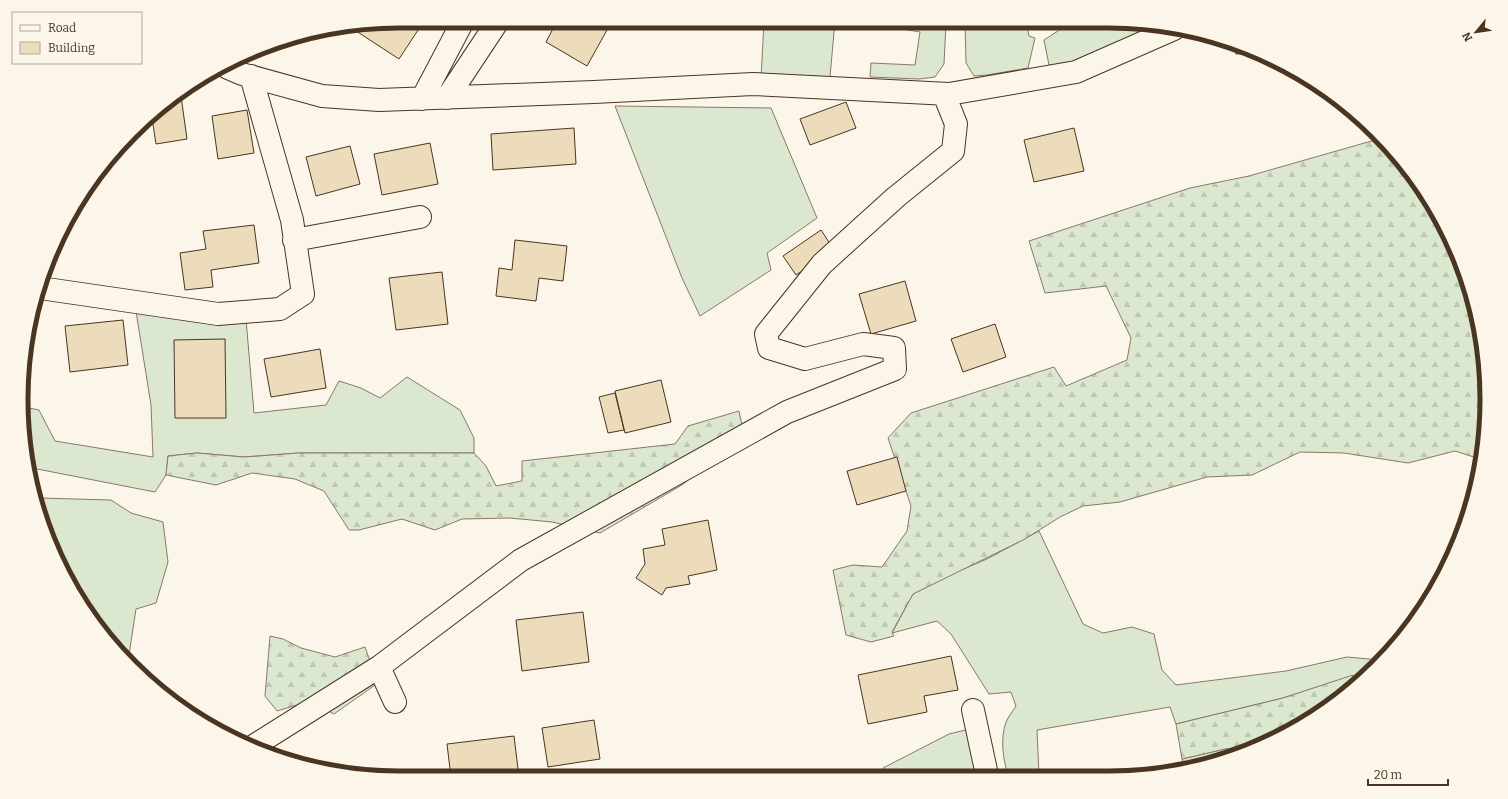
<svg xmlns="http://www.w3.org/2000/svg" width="1508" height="799" viewBox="0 0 1508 799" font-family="Bitter,serif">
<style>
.grass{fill:#dce7d0;stroke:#887966}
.forest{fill:url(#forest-firs);stroke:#887966}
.building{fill:#ecdcbc;stroke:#4a3520}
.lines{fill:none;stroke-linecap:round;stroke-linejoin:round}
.minor-casing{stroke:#4a3520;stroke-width:24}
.minor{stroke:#fbf6e9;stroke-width:22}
.rim{fill:none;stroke:#4a3520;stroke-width:5}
</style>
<defs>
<pattern id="forest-firs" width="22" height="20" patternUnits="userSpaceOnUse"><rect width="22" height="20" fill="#dce7d0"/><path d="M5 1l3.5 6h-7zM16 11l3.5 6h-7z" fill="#bec7b2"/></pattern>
</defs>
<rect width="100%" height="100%" fill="#fbf6e9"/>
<path class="grass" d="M764,21H835L830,77L761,79Z
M874,22L946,23L944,64L935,77L919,79L870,77L871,63L915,65L920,32L873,24Z
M965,22H1026L1029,36L1035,38L1028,68L987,75L974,76L966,63Z
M1089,22H1133L1157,26L1065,67L1049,65L1044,40L1061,29Z
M615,106L771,108L817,218L767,253L771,270L700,316L682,278Z
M135,305L246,319L254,413L326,405L339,381L361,388L380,398L407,377L460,410L474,438V453H299L244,457L197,453L168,456L166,475L155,492L32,468L22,424L24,407L39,410L55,441L153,457L151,405Z
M39,498L111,500L131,513L163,522L168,562L156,603L136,609L128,661L115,649L50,545Z
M1039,531L1083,624L1103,633L1132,627L1154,634L1162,670L1176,685L1286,671L1347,657L1380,660L1355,683L1353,676L1283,698L1176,724L1170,707L1037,730L1039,775H1008C1003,759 1000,739 1006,722C1008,717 1013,711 1016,706L1011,692L989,694L951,634L937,621L892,633L913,594L947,576L987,559Z
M974,728L989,775L884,776L883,768L949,734Z
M1261,745L1253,749L1184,768L1182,759L1225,749Z"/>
<path class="forest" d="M1377,135L1393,150L1436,210L1467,278L1484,350L1486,424L1480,459L1455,451L1408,463L1344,453L1300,452L1252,475L1207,477L1120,502L1083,506L1060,517L1025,539L913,594L892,632L894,636L871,642L846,635L833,570L853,565L882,567L907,531L911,506L888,438L911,413L1054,367L1066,386L1127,360L1131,338L1106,286L1045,293L1029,241L1190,188L1249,176L1375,140Z
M739,411L744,435L682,485L600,533L552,522L510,518L462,519L435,530L402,519L359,530H349L324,491L295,479L252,473L216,485L166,475L168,456L197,453L244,457L299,453H474L486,466L496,486L522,481V461L675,444L688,426Z
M270,636L283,639L301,648L335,657L365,647L378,683L334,714L310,701L277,711L265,696Z
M1353,675L1355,683L1319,714L1261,745L1225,749L1182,759L1176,724L1283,698Z"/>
<path class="building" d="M400,21H424L399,59L353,29Z
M557,21H612L587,66L546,42Z
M1235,45L1258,53L1236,54Z
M181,96L187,139L156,144L152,118L169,99Z
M846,102L856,128L810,145L800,119Z
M247,110L254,153L218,159L212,116Z
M574,128L576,164L493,170L491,134Z
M1074,128L1084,171L1034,182L1024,140Z
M430,143L438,184L382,195L374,154Z
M350,146L360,184L316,196L306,157Z
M254,225L259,263L211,270L213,287L185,290L180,253L206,249L203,231Z
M821,230L834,250L796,275L783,256Z
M515,240L567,246L563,281L539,278L536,301L496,296L499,268L512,270Z
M442,272L448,324L396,330L389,278Z
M905,281L916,321L871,334L859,294Z
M123,320L128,365L70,372L65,326Z
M995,324L1006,357L963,372L951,339Z
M225,339L226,418H175L174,340Z
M320,349L326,388L271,397L264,359Z
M661,380L671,422L625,433L615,391Z
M615,393L624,430L608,433L599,397Z
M897,457L906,491L857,505L847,471Z
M708,520L717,570L688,576L690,584L666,588L662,595L636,578L645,564L643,549L665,545L662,529Z
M583,612L589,662L522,671L516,620Z
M951,656L958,690L924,696L927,712L868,724L858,675Z
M594,720L600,759L548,767L542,728Z
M514,736L519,777H451L447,744Z"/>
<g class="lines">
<g class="minor-casing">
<path id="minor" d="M228,68L242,74L322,96L379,100L594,92L753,84L949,94L1076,72L1174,29
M447,98L498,21
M422,99L463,21
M294,240L420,217
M40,288L218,314L280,309L303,294L292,220L251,76
M395,702L379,667L521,560L787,412L895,369L894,348L863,344L805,359L769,348L766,334L822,264L896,197L953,151L956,124L944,94
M973,710L987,775
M252,747L379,667"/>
</g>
<use href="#minor" class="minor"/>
</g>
<path d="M0 0H1508V799H0ZM399 28H1109A371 371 0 0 1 1480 399V400A371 371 0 0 1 1109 771H399A371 371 0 0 1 28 400V399A371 371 0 0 1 399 28Z" fill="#fbf6e9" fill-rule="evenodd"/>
<path class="rim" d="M399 28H1109A371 371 0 0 1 1480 399V400A371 371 0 0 1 1109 771H399A371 371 0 0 1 28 400V399A371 371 0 0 1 399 28Z"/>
<rect x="12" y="12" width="130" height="52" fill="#fbf6e9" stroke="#b4a999"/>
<rect x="20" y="25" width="20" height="6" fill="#fbf6e9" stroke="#b4a999"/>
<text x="48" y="32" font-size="12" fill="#4a3520">Road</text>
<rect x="20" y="42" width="20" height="12" fill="#ecdcbc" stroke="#b4a999"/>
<text x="48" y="52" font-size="12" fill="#4a3520">Building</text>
<g transform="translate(1476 32) rotate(241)" stroke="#fbf6e9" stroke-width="3" paint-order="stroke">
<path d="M0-3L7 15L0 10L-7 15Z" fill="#4a3520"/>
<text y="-6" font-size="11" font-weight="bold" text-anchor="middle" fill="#4a3520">N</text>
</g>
<path d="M1368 779v6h80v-6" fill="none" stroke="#4a3520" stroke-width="2"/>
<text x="1374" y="779" font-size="12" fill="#4a3520" stroke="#fbf6e9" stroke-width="3" paint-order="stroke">20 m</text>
</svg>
